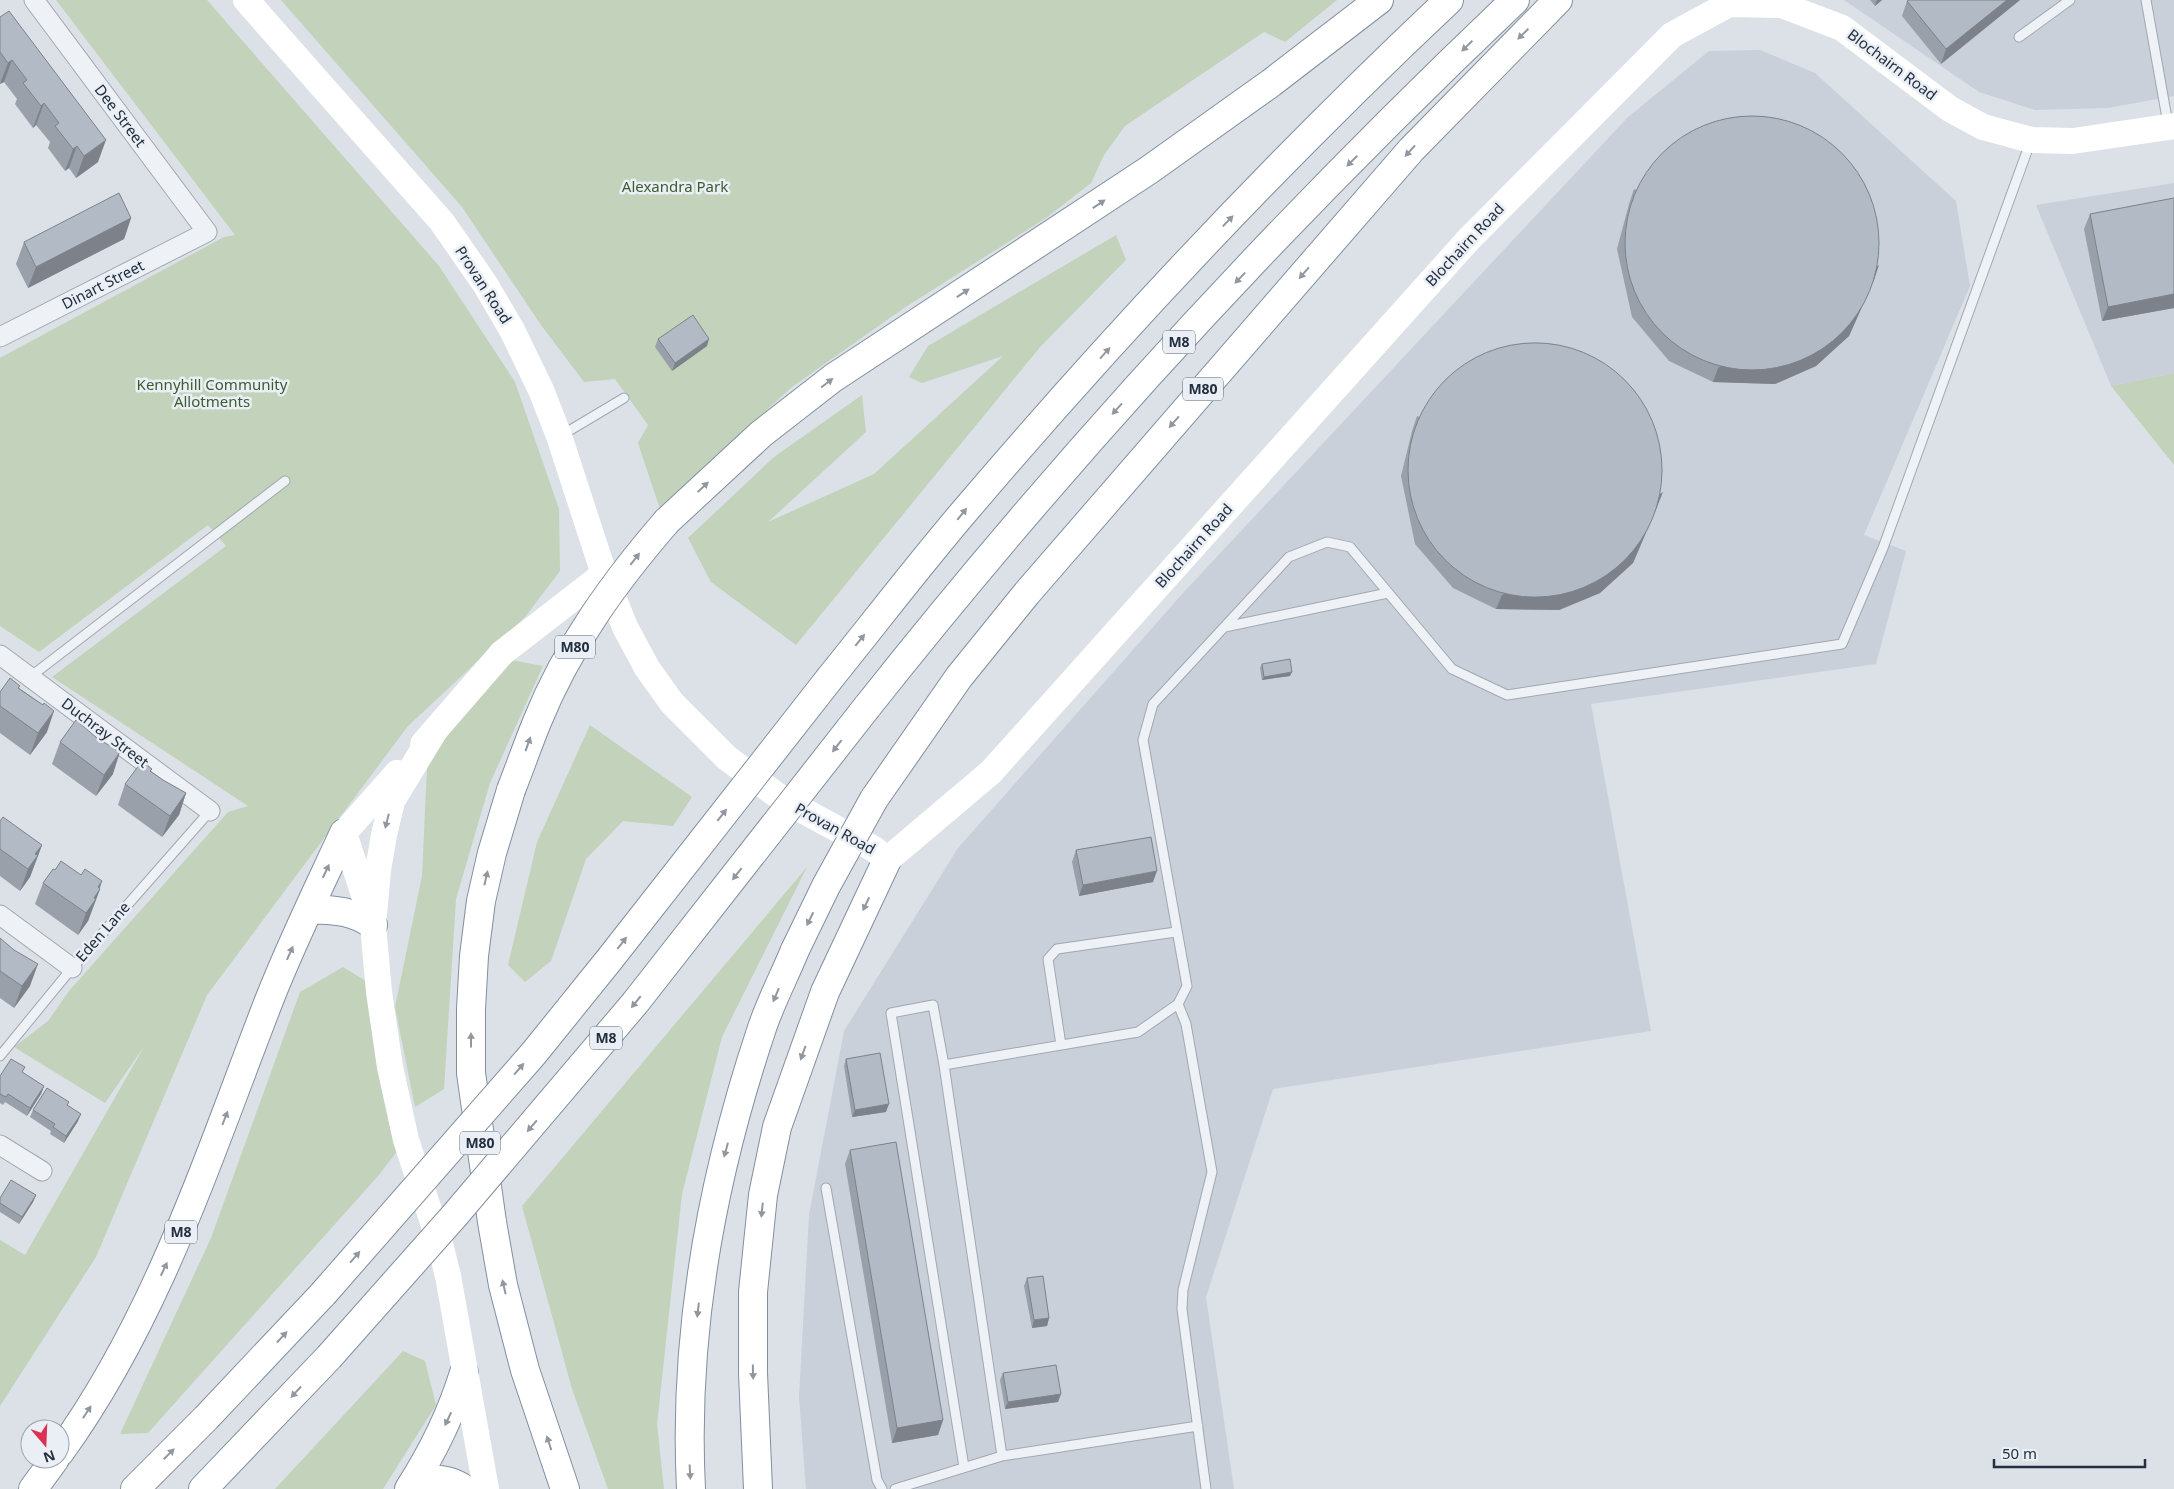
<svg xmlns="http://www.w3.org/2000/svg" width="2174" height="1489" viewBox="0 0 2174 1489" font-family="'Noto Sans',sans-serif">
<style>
.built{fill:#c9d0da}
.green{fill:#c2d2bb}
.lines{fill:none;stroke-linecap:round;stroke-linejoin:round}
.lane-casing{stroke:#a0a8b1;stroke-width:11}
.street-casing{stroke:#a0a8b1;stroke-width:21}
.highway-casing{stroke:#818f9f;stroke-width:30}
.lane{stroke:#eef1f5;stroke-width:9}
.street{stroke:#eef1f5;stroke-width:19}
.secondary{stroke:#fff;stroke-width:26}
.highway{stroke:#fff;stroke-width:28}
.highway-bridge-casing{stroke:#818f9f;stroke-width:30;stroke-linecap:butt}
.highway-bridge{stroke:#fff;stroke-width:28}
.wall{fill:#99a0a9}
.shaded-wall{fill:#7d828a}
.building{fill:#b2bac5;stroke:#7d828a}
.oneway{fill:#91979f}
.labels{text-anchor:middle;stroke-width:5;stroke-linejoin:round;paint-order:stroke}
.shield{fill:#eaeff5;stroke:#5f6976;stroke-width:1}
.shield-label{font-size:14px;font-weight:bold;fill:#232f3f}
.street-label{font-size:15px;fill:#232f3f;stroke:#eaeff5}
.park-label{font-size:15px;fill:#3b5c2f;stroke:#eaeff5}
</style>
<rect width="100%" height="100%" fill="#dbe1e7"/>
<path class="built" d="M1844,0H2174V96L2108,108L2035,110L1979,92Z
M1760,50L1815,73L1956,201L1970,286L1864,535L1906,551L1876,664L1591,704L1651,1031L1273,1089L1206,1297L1234,1489H806L799,1397L809,1215L844,1031L958,848L1183,593L1628,117L1709,51Z
M2174,183V373L2111,386L2036,205Z"/>
<path class="green" d="M56,0H207L439,266L515,382L559,509L560,571L525,617L408,726L207,995L96,1257L0,1406V1240L25,1255L145,1045L105,1103L14,1047L48,1021L69,991L228,812L248,806L52,677L226,546L208,525L39,652L0,626V358L224,237L235,235Z
M281,0H1337L1285,42L1264,32L1125,126L1104,155L1091,183L1046,218L904,308L792,387L701,470L661,512L638,443L648,425L615,379L584,382L541,325L462,207Z
M1116,235L1126,260L1041,346L796,645L711,582L688,538L774,457L862,395L866,432L768,522L874,474L1003,356L922,383L909,377L928,346Z
M2174,373V465L2111,386Z
M511,660L543,666L490,783L456,899L444,1089L415,1107L395,1007L422,876L428,747Z
M590,725L692,797L673,826L623,821L586,859L551,961L525,982L508,965L537,842Z
M807,867L722,1037L682,1194L657,1424L664,1489H608L572,1389L522,1206Z
M343,967L369,983L399,1149L378,1176L148,1433L120,1434L211,1238L300,992Z
M403,1351L425,1361L436,1405L383,1489H275Z"/>
<g class="lines">
<g class="lane-casing">
<path id="lane" d="M2146,0L2168,124
M2019,37L2070,0
M562,435L624,398
M1225,627L1388,593
M30,677L285,481
M1178,1004L1186,1024L1212,1172L1183,1290L1182,1309L1206,1489
M1061,1045L1048,959L1057,949L1176,932
M0,1056L72,968L210,811
M944,1065L933,1005L891,1013L964,1467
M826,1188L877,1480L882,1489
M1002,1456L1198,1426
M895,1489L1002,1456L944,1065L1138,1032L1178,1004L1187,986L1143,740L1153,704L1289,557L1327,542L1350,547L1452,669L1507,695L1842,644L1883,548L2030,143"/>
</g>
<g class="street-casing">
<path id="street" d="M0,337L207,232L34,0
M0,655L210,811
M0,915L72,968
M0,1145L42,1171"/>
</g>
<g class="highway-casing">
<path id="highway" d="M667,521L761,434L833,378L1149,170L1271,83L1379,0
M830,678C876,621 921,562 969,506C1120,329 1280,159 1449,0
M867,707C1065,457 1283,220 1515,0
M511,790L492,853L481,901L474,956L471,1009V1073L492,1222L503,1285L525,1370L565,1489
M874,799L959,677L1027,593L1411,150L1558,0
M309,909C333,910 353,910 373,925
M60,1452C159,1315 209,1154 270,998C292,942 319,887 344,833
M415,1481C432,1478 449,1478 464,1489
M33,1489L55,1459
M135,1489L206,1418L323,1294
M203,1489L329,1357
M409,1489C433,1452 451,1415 464,1373
M691,1489C683,1334 712,1178 761,1031C770,1003 784,977 795,950
M758,1489L753,1373V1292L763,1195L777,1127L825,992L887,860"/>
</g>
<use href="#lane" class="lane"/>
<use href="#street" class="street"/>
<path class="secondary" d="M246,0L442,222L485,284L512,330L541,390L559,436L604,574L625,627L647,668L672,703L727,758L782,799L874,849L887,860L991,772L1469,239L1672,35L1729,4L1782,5L1842,28L1950,109L1983,127L2031,140L2073,141L2174,126
M434,732L392,801L384,835L378,870L373,925L379,992L390,1067L406,1140L440,1244L448,1276L486,1489
M423,744L502,653L604,574
M371,917L344,833L397,773"/>
<use href="#highway" class="highway"/>
<g class="highway-bridge-casing">
<path id="highway-bridge" d="M511,790C520,767 528,744 537,722C567,647 615,581 667,521
M795,950L826,886L874,799
M323,1294L534,1053L609,960L830,678
M329,1357L455,1215L635,1003L867,707"/>
</g>
<use href="#highway-bridge" class="highway-bridge"/>
</g>
<path class="wall" d="M1870,0H1882L1875,6Z
M2020,0L1941,64L1902,16L1907,1Z
M0,17L98,162L76,178L69,168L65,171L48,148L50,142L36,125L33,128L15,104L17,99L4,82L0,84Z
M1634,189L1874,280L1849,336L1816,366L1775,384L1713,382L1669,361L1632,317L1617,249L1629,204Z
M2174,198V308L2102,321L2084,229L2090,214Z
M131,218L124,239L28,288L16,264L24,242Z
M658,339L707,346L672,371L655,347Z
M1417,416L1657,507L1633,563L1600,593L1559,610L1496,609L1453,588L1415,544L1401,476L1412,431Z
M1262,664L1290,676L1262,680L1260,668Z
M19,688L43,705L47,732L30,755L0,733V692Z
M60,742L113,774L96,796L52,764Z
M151,771L163,780L186,793L179,815L162,837L118,805L125,784Z
M0,821L42,845L30,877L20,891L0,876Z
M1076,850L1153,882L1079,896L1072,862Z
M55,870L100,889L88,921L78,935L35,904L43,883Z
M0,938L30,986L14,1008L0,998Z
M846,1059L886,1112L852,1117L844,1066Z
M23,1073L44,1086L41,1094L27,1116L5,1102L3,1105L0,1103V1076Z
M68,1105L78,1121L64,1143L50,1134L51,1131L30,1117L33,1110Z
M850,1150L943,1420L938,1435L892,1443L845,1164Z
M36,1195L33,1202L19,1224L0,1212V1198Z
M1027,1278L1049,1318L1047,1326L1032,1328L1024,1286Z
M1003,1373L1058,1402L1005,1409L1000,1380Z"/>
<path class="shaded-wall" d="M1877,0H1882L1875,6Z
M2007,0H2020L1941,64L1946,49Z
M12,60L4,82L0,84L8,63Z
M44,103L36,125L33,128L41,106Z
M106,140L98,162L76,178L84,156Z
M77,146L69,168L65,171L73,149Z
M131,218L124,239L28,288L36,267Z
M1879,265L1874,280L1849,336L1816,366L1775,384L1713,382L1718,368Z
M2174,294V308L2102,321L2108,307Z
M709,339L707,346L672,371L675,363Z
M1663,492L1657,507L1633,563L1600,593L1559,610L1496,609L1502,595Z
M1292,672L1290,676L1262,680L1264,677Z
M54,711L47,732L30,755L38,733Z
M120,752L113,774L96,796L104,775Z
M186,793L179,815L162,837L170,816Z
M42,845L30,877L20,891L28,869L35,854Z
M1157,871L1153,882L1079,896L1083,885Z
M102,881L99,891L100,889L88,921L78,935L86,913L98,887Z
M38,964L30,986L14,1008L22,986Z
M44,1086L41,1094L27,1116L30,1108Z
M889,1104L886,1112L852,1117L855,1110Z
M81,1114L78,1121L64,1143L66,1136Z
M36,1195L33,1202L19,1224L22,1217Z
M1049,1318L1047,1326L1032,1328L1034,1320Z
M1061,1394L1058,1402L1005,1409L1008,1402Z
M943,1420L938,1435L892,1443L897,1428Z"/>
<path class="building" d="M1909,0H2007L1946,49L1907,1Z
M9,11L106,140L84,156L77,146L73,149L55,126L59,123L44,103L41,106L23,83L27,80L12,60L8,63L0,52V17Z
M1625 243a127 127 0 1 1 254 0a127 127 0 1 1-254 0Z
M119,193L131,218L36,267L24,242Z
M2174,198V294L2108,307L2090,214Z
M693,315L709,339L675,363L658,339Z
M1408 470a127 127 0 1 1 254 0a127 127 0 1 1-254 0Z
M1290,659L1292,672L1264,677L1262,664Z
M10,678L20,686L18,688L43,705L44,703L54,711L38,733L0,706V692Z
M76,720L97,738L120,752L104,775L60,742Z
M142,761L152,769L150,771L163,780L186,793L170,816L125,784Z
M3,817L42,845L35,854L38,855L28,869L0,849V821Z
M1151,837L1157,871L1083,885L1076,850Z
M61,861L81,875L85,869L102,881L98,887L100,889L94,898L96,899L86,913L43,883L53,869L55,870Z
M0,938L14,950L38,964L22,986L0,971Z
M880,1053L889,1104L855,1110L846,1059Z
M11,1059L25,1067L22,1072L44,1086L30,1108L8,1094L6,1097L0,1094V1076Z
M47,1088L69,1102L67,1105L81,1114L66,1136L53,1127L55,1124L33,1110Z
M896,1142L943,1420L897,1428L850,1150Z
M11,1180L36,1195L22,1217L0,1203V1198Z
M1043,1276L1049,1318L1034,1320L1027,1278Z
M1056,1365L1061,1394L1008,1402L1003,1373Z"/>
<defs><path id="oneway-solid" d="M-6-.8H1V-3.2L6.5 0L1 3.2V.8H-6Z" transform="scale(1.25)"/></defs>
<g class="oneway">
<use href="#oneway-solid" transform="translate(1523 34) rotate(136)"/>
<use href="#oneway-solid" transform="translate(1467 46) rotate(136)"/>
<use href="#oneway-solid" transform="translate(1410 151) rotate(132)"/>
<use href="#oneway-solid" transform="translate(1352 161) rotate(135)"/>
<use href="#oneway-solid" transform="translate(1099 204) rotate(-34)"/>
<use href="#oneway-solid" transform="translate(1228 221) rotate(-46)"/>
<use href="#oneway-solid" transform="translate(1304 273) rotate(131)"/>
<use href="#oneway-solid" transform="translate(1240 278) rotate(134)"/>
<use href="#oneway-solid" transform="translate(963 293) rotate(-33)"/>
<use href="#oneway-solid" transform="translate(1105 353) rotate(-48)"/>
<use href="#oneway-solid" transform="translate(827 383) rotate(-37)"/>
<use href="#oneway-solid" transform="translate(1117 409) rotate(132)"/>
<use href="#oneway-solid" transform="translate(1174 422) rotate(131)"/>
<use href="#oneway-solid" transform="translate(703 487) rotate(-43)"/>
<use href="#oneway-solid" transform="translate(962 514) rotate(-51)"/>
<use href="#oneway-solid" transform="translate(635 559) rotate(-52)"/>
<use href="#oneway-solid" transform="translate(860 640) rotate(-51)"/>
<use href="#oneway-solid" transform="translate(528 744) rotate(-70)"/>
<use href="#oneway-solid" transform="translate(837 746) rotate(128)"/>
<use href="#oneway-solid" transform="translate(722 815) rotate(-52)"/>
<use href="#oneway-solid" transform="translate(387 821) rotate(104)"/>
<use href="#oneway-solid" transform="translate(326 871) rotate(-65)"/>
<use href="#oneway-solid" transform="translate(737 874) rotate(128)"/>
<use href="#oneway-solid" transform="translate(486 878) rotate(-77)"/>
<use href="#oneway-solid" transform="translate(866 904) rotate(115)"/>
<use href="#oneway-solid" transform="translate(810 919) rotate(116)"/>
<use href="#oneway-solid" transform="translate(622 943) rotate(-52)"/>
<use href="#oneway-solid" transform="translate(290 953) rotate(-66)"/>
<use href="#oneway-solid" transform="translate(776 995) rotate(113)"/>
<use href="#oneway-solid" transform="translate(636 1002) rotate(129)"/>
<use href="#oneway-solid" transform="translate(471 1040) rotate(-90)"/>
<use href="#oneway-solid" transform="translate(803 1053) rotate(110)"/>
<use href="#oneway-solid" transform="translate(519 1069) rotate(-49)"/>
<use href="#oneway-solid" transform="translate(225 1118) rotate(-69)"/>
<use href="#oneway-solid" transform="translate(532 1126) rotate(131)"/>
<use href="#oneway-solid" transform="translate(726 1150) rotate(105)"/>
<use href="#oneway-solid" transform="translate(762 1210) rotate(96)"/>
<use href="#oneway-solid" transform="translate(355 1257) rotate(-49)"/>
<use href="#oneway-solid" transform="translate(164 1269) rotate(-65)"/>
<use href="#oneway-solid" transform="translate(504 1287) rotate(-103)"/>
<use href="#oneway-solid" transform="translate(698 1310) rotate(97)"/>
<use href="#oneway-solid" transform="translate(282 1337) rotate(-47)"/>
<use href="#oneway-solid" transform="translate(753 1372) rotate(89)"/>
<use href="#oneway-solid" transform="translate(296 1392) rotate(133)"/>
<use href="#oneway-solid" transform="translate(87 1412) rotate(-57)"/>
<use href="#oneway-solid" transform="translate(448 1419) rotate(115)"/>
<use href="#oneway-solid" transform="translate(549 1443) rotate(-108)"/>
<use href="#oneway-solid" transform="translate(169 1454) rotate(-45)"/>
<use href="#oneway-solid" transform="translate(690 1472) rotate(87)"/>
</g>
<g class="labels">
<g class="shield">
<rect x="1163" y="330.5" width="32" height="23" rx="4"/>
<rect x="1183" y="377.5" width="40" height="23" rx="4"/>
<rect x="555" y="635.5" width="40" height="23" rx="4"/>
<rect x="590" y="1026.5" width="32" height="23" rx="4"/>
<rect x="460" y="1131.5" width="40" height="23" rx="4"/>
<rect x="165" y="1220.5" width="32" height="23" rx="4"/>
</g>
<g class="shield-label">
<text x="1179" y="347">M8</text>
<text x="1203" y="394">M80</text>
<text x="575" y="652">M80</text>
<text x="606" y="1043">M8</text>
<text x="480" y="1148">M80</text>
<text x="181" y="1237">M8</text>
</g>
<g class="street-label">
<text transform="translate(1892 65) rotate(37)" y="5">Blochairn Road</text>
<text transform="translate(120 116) rotate(53)" y="5">Dee Street</text>
<text transform="translate(1465 245) rotate(-47)" y="5">Blochairn Road</text>
<text transform="translate(103 285) rotate(-27)" y="5">Dinart Street</text>
<text transform="translate(483 285) rotate(57)" y="5">Provan Road</text>
<text transform="translate(1194 546) rotate(-48)" y="5">Blochairn Road</text>
<text transform="translate(105 733) rotate(37)" y="5">Duchray Street</text>
<text transform="translate(835 829) rotate(29)" y="5">Provan Road</text>
<text transform="translate(103 932) rotate(-49)" y="5">Eden Lane</text>
</g>
<g class="park-label">
<text x="675" y="192">Alexandra Park</text>
<text x="212" y="390">Kennyhill Community<tspan x="212" dy="17">Allotments</tspan></text>
</g>
</g>
<g transform="translate(45 1444) rotate(161)"><circle r="24" fill="#eaeff5" stroke="#9aa2ac"/>
<path d="M0-4L9 19L0 12L-9 19Z" fill="#dc3055"/>
<text y="-8" font-size="14" font-weight="bold" text-anchor="middle" fill="#232f3f">N</text>
</g>
<path d="M1994 1459v8h151v-8" fill="none" stroke="#232f3f" stroke-width="2.5"/>
<text x="2002" y="1459" font-size="15" fill="#232f3f" stroke="#eaeff5" stroke-width="4" paint-order="stroke">50 m</text>
</svg>
